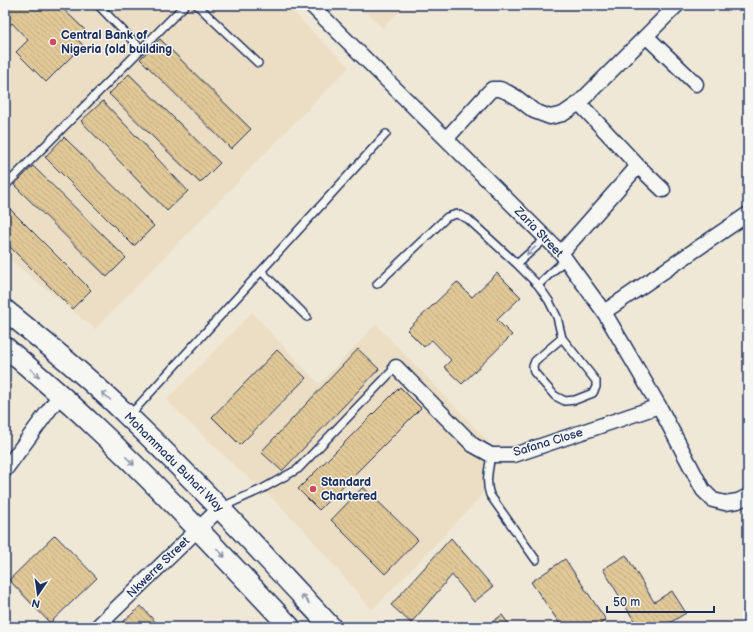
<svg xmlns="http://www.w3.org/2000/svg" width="753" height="632" viewBox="0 0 753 632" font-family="'Balsamiq Sans',sans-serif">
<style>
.built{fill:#ecdec4}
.building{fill:url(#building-back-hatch);stroke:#1b2f5e}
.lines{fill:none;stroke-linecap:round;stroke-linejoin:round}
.service-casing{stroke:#1b2f5e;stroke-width:10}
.minor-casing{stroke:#1b2f5e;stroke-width:17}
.secondary-casing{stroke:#1b2f5e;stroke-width:23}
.service{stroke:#f6f6f2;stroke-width:7}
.minor{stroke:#f6f6f2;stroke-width:14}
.secondary{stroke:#f6f6f2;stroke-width:20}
.oneway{stroke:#8892a8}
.poi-dot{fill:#d1495b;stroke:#f6f6f2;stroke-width:1.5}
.labels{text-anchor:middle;stroke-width:3;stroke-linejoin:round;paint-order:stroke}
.poi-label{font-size:12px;font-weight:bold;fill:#1b2f5e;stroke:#f6f6f2;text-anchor:start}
.street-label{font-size:12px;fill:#1b2f5e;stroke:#f6f6f2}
</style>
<defs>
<pattern id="building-back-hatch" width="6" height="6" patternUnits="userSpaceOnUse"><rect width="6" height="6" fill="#e1c897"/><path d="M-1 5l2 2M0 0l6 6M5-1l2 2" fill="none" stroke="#c0ac85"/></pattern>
</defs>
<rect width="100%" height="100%" fill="#f0e8d7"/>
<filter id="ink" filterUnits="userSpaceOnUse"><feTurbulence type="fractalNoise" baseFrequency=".025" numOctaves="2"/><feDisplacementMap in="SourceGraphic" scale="8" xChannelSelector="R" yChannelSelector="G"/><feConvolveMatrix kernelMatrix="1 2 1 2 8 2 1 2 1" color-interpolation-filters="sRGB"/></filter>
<g filter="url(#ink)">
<path class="built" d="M5,5H286L349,67L95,329L5,256Z
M359,5H406L383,28Z
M252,312L319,384L376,324L488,441L482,496L372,610L303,529L262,489L239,470L166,400Z"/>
<path class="building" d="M5,5H59L85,30L77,39L83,45L46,82L16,52L28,40L12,23L5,30Z
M160,39L251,129L231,149L140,59Z
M129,74L220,163L200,183L109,94Z
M103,101L188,191L167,211L81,121Z
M64,137L154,226L134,246L45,157Z
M33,166L126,258L107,277L14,185Z
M5,204L91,290L72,309L5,242Z
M497,273L521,297L497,320L512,335L462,384L444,367L451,360L432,340L424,347L407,330L457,282L472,297Z
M358,349L379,369L282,471L261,452Z
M277,350L306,378L240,445L212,417Z
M400,387L421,408L319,510L298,489Z
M363,487L418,540L385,574L331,520Z
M55,535L97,578L50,623L9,580Z
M451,538L493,587L474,602L452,575L411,623L391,605Z
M626,555L654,602L672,591L686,613L663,627H638L603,569Z
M565,559L606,620L595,627H562L531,582Z
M141,606L160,627H117Z
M502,615L511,627H485Z"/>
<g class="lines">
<g class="service-casing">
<path id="service" d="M98,5L141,49
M197,5L258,63
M5,186L185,5
M517,264L546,238
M261,271L307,317
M377,284L447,217L457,214L468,219L517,264L538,285L549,301L557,317L562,338L596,381V387L593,393L575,400L565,401L555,396L534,372L533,366L535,361L562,338
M538,285L566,259
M129,416L386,134
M491,455C489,468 485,482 490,495L536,560
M222,507L262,489L298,469L396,367"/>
</g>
<g class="minor-casing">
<path id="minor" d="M311,5L561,253L604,312L659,406L703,490L713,500L725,503L738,501L748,496
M646,36L696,84
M579,103L638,166L663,190
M446,139L488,93L492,89H500L507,92L516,97L534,111L550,117L563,114L579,103L677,5
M561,253L638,166
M604,312L748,214
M396,367L473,445L491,455H514L659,406
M5,470L60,395
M97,627L220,508"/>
</g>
<g class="secondary-casing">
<path id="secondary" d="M5,310C47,344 90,379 129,417C199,484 265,556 331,627
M5,347C34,372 64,397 91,423C161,488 225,558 290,627"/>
</g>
<use href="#service" class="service"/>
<use href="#minor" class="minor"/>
<use href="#secondary" class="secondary"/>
</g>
<defs><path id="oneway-shaft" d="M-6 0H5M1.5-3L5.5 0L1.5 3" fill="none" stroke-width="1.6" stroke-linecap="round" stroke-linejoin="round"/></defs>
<g class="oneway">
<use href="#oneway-shaft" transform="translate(531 251) rotate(138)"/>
<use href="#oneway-shaft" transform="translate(35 373) rotate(41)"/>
<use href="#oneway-shaft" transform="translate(106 396) rotate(-138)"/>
<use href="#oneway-shaft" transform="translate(130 461) rotate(45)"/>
<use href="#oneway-shaft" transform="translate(221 553) rotate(47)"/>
<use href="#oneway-shaft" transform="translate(305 599) rotate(-133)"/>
</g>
</g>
<g class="poi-dot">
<circle cx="53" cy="42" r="4"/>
<circle cx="313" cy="489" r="4"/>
</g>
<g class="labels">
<g class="poi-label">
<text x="61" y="39">Central Bank of<tspan x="61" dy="14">Nigeria (old building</tspan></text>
<text x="321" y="486">Standard<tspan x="321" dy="14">Chartered</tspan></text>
</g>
<g class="street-label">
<text transform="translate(539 232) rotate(46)" y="4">Zaria Street</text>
<text transform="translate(548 442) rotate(-17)" y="4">Safana Close</text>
<text transform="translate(174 462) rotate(45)" y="4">Mohammadu Buhari Way</text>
<text transform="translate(158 567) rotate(-44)" y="4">Nkwerre Street</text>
</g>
</g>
<rect width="753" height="632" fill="none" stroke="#f6f6f2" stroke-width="20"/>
<rect x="10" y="10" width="733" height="612" fill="none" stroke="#1b2f5e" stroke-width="1.5" filter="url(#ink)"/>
<g transform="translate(38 594) rotate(193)" stroke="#f6f6f2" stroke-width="3" paint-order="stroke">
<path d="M0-3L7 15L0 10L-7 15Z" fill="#1b2f5e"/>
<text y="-6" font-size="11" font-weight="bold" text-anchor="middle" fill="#1b2f5e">N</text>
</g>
<path d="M607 606v6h107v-6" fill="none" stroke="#1b2f5e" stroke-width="2"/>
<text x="613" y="606" font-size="12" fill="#1b2f5e" stroke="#f6f6f2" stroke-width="3" paint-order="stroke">50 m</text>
</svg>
